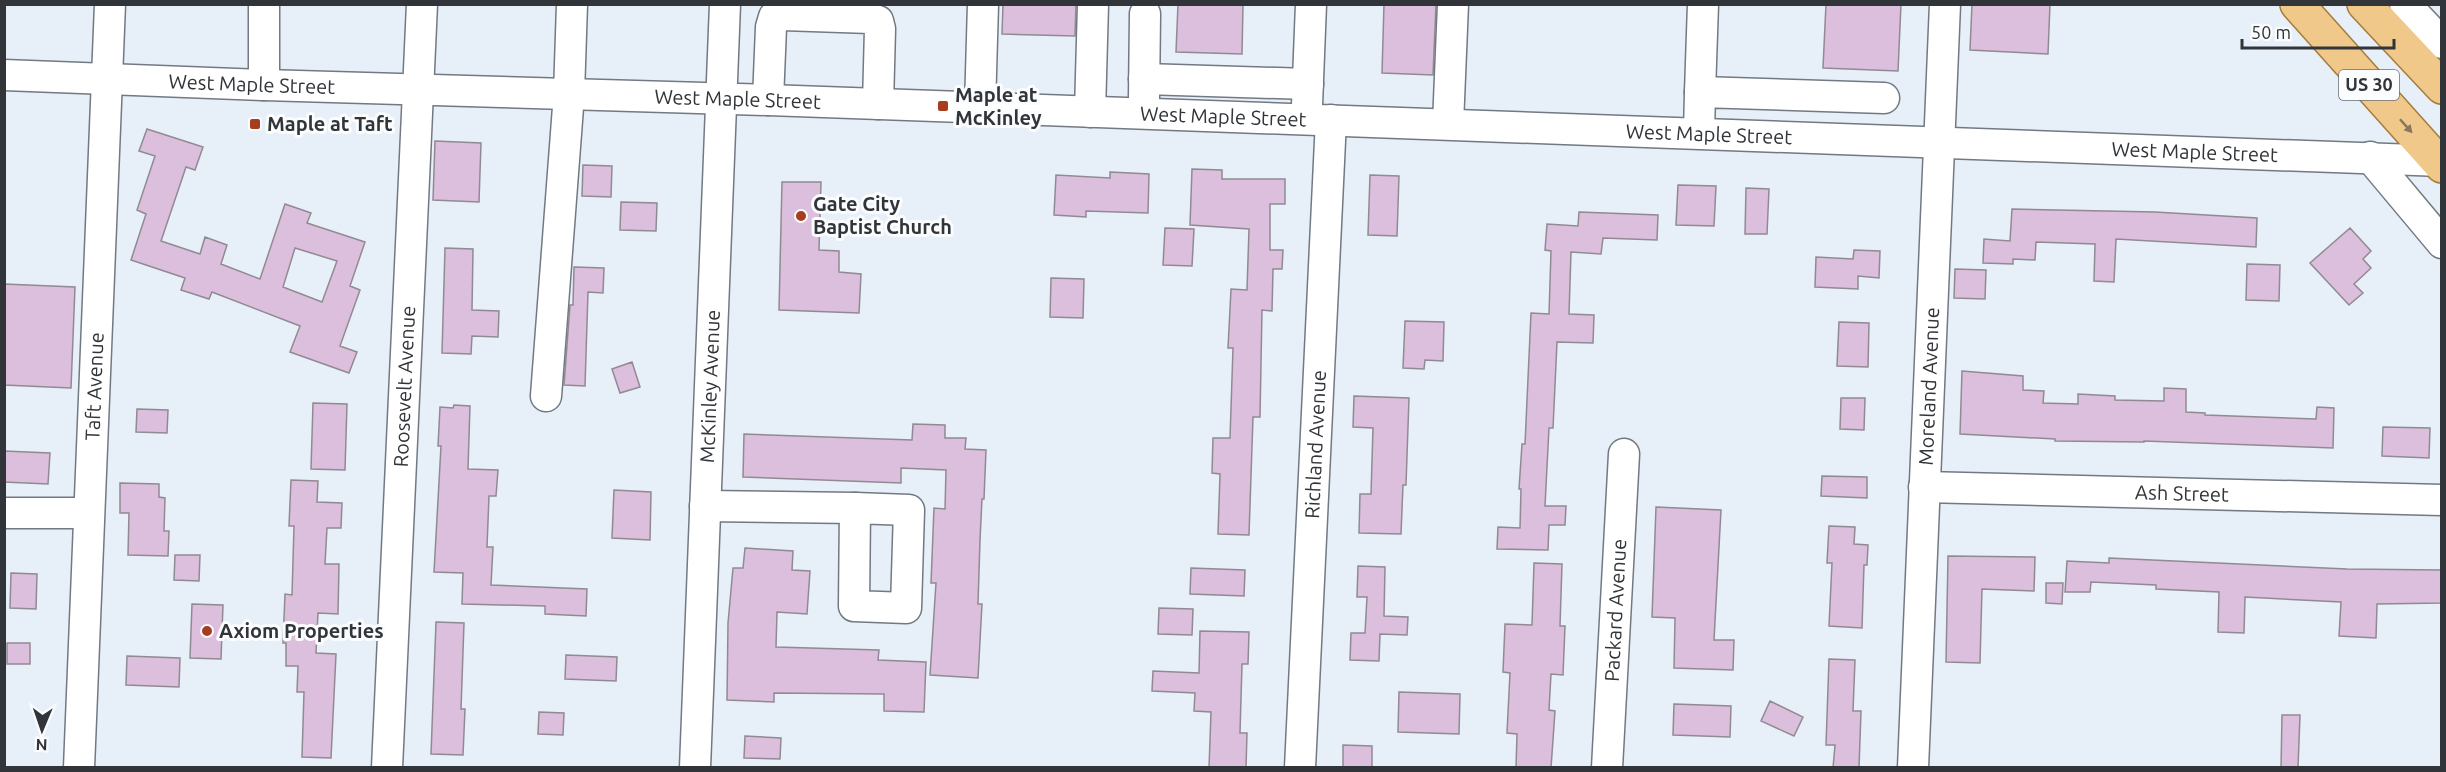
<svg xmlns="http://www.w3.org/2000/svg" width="2446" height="772" viewBox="0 0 2446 772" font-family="Ubuntu,sans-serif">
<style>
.building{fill:#dcbedd;stroke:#918a92;stroke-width:1.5;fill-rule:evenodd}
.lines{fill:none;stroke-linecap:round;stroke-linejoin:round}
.minor-casing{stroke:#727981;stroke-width:33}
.major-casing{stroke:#a57c3b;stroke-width:36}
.minor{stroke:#fff;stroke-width:30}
.major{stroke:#efc88a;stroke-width:33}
.oneway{fill:#86775d}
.poi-dot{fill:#a53d1e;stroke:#fafcfd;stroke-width:2}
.labels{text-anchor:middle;stroke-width:6;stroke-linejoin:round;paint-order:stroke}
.shield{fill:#fafcfd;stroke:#6d7073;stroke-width:1.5}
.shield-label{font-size:18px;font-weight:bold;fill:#313438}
.street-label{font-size:20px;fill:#313438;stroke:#fafcfd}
.poi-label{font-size:20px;font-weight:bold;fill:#313438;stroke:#fafcfd;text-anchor:start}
</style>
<rect width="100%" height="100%" fill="#e7eff8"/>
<path class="building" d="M1003,4H1076L1075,36L1002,34Z
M1178,4H1243L1242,54L1176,52Z
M1384,4H1436L1433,75L1382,73Z
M1826,4H1901L1898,71L1823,68Z
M1972,4H2050L2048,54L1970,50Z
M147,129L203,147L195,170L186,167L161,241L200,254L205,237L227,245L221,264L260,279L285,204L311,213L307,223L365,242L350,286L360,290L340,346L357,352L349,373L290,352L300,326L212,292L209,299L181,290L185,278L131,260L146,214L137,210L155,156L139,151ZM295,248L337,261L322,302L283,287Z
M435,141L481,143L479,202L433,200Z
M583,165L612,166L611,197L582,196Z
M1192,169L1222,170V179H1285V204H1270V250H1283L1282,269H1273L1272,311L1262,310L1260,417H1253L1249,535L1218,534L1220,474L1212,473L1213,438H1230L1233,348H1228L1231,289L1247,290L1249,229L1190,225Z
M1110,172L1149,174L1148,213L1086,211V217L1054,215L1056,175L1110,178Z
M1370,175L1399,176L1397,236L1368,235Z
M782,182H821L819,250L839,251V272L861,274L859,313L779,310Z
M1678,185L1716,186L1714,226L1676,225Z
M1746,188L1769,189L1767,234H1745Z
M621,202L657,203L656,231L620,230Z
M2012,209L2155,212L2257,218L2256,247L2116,239L2114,282L2094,281L2095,244L2036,242L2035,260L2013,259V264L1983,263L1984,239L2010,241Z
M1579,212L1658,215L1657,240L1603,238L1601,254L1571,252L1569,314L1594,315L1593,343L1557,342L1553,428H1549L1545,506H1566L1565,525H1549L1548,550L1497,549L1498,527L1520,528L1521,489H1519L1522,444H1525L1531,313L1549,314L1551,251L1545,250L1547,224L1578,226Z
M1165,228L1194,229L1192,266L1163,265Z
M2350,228L2371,251L2363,259L2371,268L2354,284L2363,293L2349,305L2310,263Z
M445,248L473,249L472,310L499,311L498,337L472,336L471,354L442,353Z
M1854,250L1880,251L1879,278L1858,276V289L1815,287L1816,257L1853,259Z
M2247,264L2280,265L2279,301L2246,300Z
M574,267L604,268L603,293L588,292L585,386L564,385L570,305H573Z
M1955,269L1986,270L1985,299L1954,298Z
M1051,278L1084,279L1083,318L1050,317Z
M4,284L75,287L71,388L4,385Z
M1405,321L1444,322L1443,361L1425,360L1424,369L1403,368Z
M1839,322L1869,323L1868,367L1837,366Z
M632,362L640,387L620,393L612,369Z
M1962,371L2023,376V390L2044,391L2043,403L2078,404V394L2115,396V400L2164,401V388L2186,389V412L2205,413V415L2316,419L2317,407L2334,408L2333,448L2144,441V442L2055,441V439L1960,434Z
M1354,396L1409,398L1406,485H1403L1401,534L1359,533L1360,494H1371L1373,428L1353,427Z
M1841,398H1865L1864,430L1840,429Z
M313,403L347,404L345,470L311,469Z
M454,405L470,406L468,469L498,470L496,496H489L487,547H493L491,585L587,589L586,616L545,614V606L462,604L463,573L434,572L441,446H438L440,407L453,408Z
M137,409L168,410L167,433L136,432Z
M913,424L945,425V438H966L965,449L986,450L984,499H982L980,540L978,604H982L978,678L930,675L936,583H931L934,508L945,509L946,470L901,468V483L743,477L744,434L912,440Z
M2383,427L2430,428L2429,458L2382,456Z
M4,451L50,453L48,484L4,482Z
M1822,476L1867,477V498L1821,496Z
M291,480L318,481L317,502L342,503L341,528H327L325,564H339L338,614L318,613L316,653L336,654L331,758L302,757L304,692H297L298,666H286V643H283L285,594L292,595L294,526H289Z
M120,483L159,484V497L165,498L164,531H169L168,556L128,555L129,513H120Z
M614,490L651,492L650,540L612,538Z
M1656,507L1721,510L1714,640H1734L1733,670L1674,668L1675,618L1652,617Z
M1829,526L1855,527L1854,544L1868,545L1867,565H1864L1862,628L1829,626L1832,563H1827Z
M745,548L793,551L792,570L810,571L807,614L777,612L776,647L879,650L878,660L926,662L924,712L884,711V694L774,693V702L727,700L728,623L733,568H743Z
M175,555H200L199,581L174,580Z
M1948,556L2035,557L2034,591L1982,589L1980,663L1946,662Z
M2109,558L2347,569L2442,570V603L2377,604L2376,638L2339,636L2341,602L2245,597L2244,633L2218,632L2219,592L2156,589V585L2091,582L2090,592H2065L2067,561L2109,563Z
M1534,563L1562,564L1560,626H1565L1563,675L1551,674L1549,710L1555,711L1551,768H1516L1517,734L1507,733L1510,673L1503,672L1505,624L1532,625Z
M1358,566L1385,567L1384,616L1408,617L1407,635L1380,634L1379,661L1350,660L1351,633H1365L1367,597H1357Z
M1191,568L1245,570L1244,596L1190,594Z
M11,573L37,574L36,609L10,608Z
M2046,583H2063L2062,604L2046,603Z
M192,604L223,605L221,659L190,658Z
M1159,608L1193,609L1192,635L1158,634Z
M436,622L464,623L461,709H465L463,755L431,754Z
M1200,631L1249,632L1248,664H1242L1240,733H1247L1246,768H1209L1211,712L1194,711L1195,693L1152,691L1153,671L1199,673Z
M7,643H30V664H7Z
M566,655L617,657L616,681L565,679Z
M127,656L180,658L179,687L126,685Z
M1829,659L1855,660L1853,711H1861L1859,768H1833L1835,745H1826Z
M1399,692L1460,694L1459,734L1398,732Z
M1770,701L1803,717L1794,736L1761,721Z
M1674,704L1731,706L1730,737L1673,735Z
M539,712L564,713L563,735L538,734Z
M2282,715H2300L2298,768H2281Z
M745,736L781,738L780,759L744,758Z
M1343,745L1372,746V768H1343Z"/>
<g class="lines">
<g class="minor-casing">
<g id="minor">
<path d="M264,4V85"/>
<path d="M2405,4L2442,43"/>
<path id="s1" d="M4,75L264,85L768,100L2442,161"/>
<path d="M1144,79L1308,84"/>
<path d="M1700,92L1703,4"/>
<path d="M1144,98L1145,14"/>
<path d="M768,100L771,27L774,17L783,15L870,18L878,21L880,29L878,104"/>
<path d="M1307,105L1311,4"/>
<path d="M980,107L983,4"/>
<path d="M1090,112L1093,4"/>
<path d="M1448,124L1453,4"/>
<path d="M1699,133L1700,92L1884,98"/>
<path d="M2370,157L2442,243"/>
<path d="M546,396L569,94L572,4"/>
<path id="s2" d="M1924,487L2442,500"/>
<path d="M705,506L855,508"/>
<path d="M855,508L909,510L906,608L854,606Z"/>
<path d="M4,513H88"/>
<path id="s3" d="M79,768L110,4"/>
<path id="s4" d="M387,768L422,4"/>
<path id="s5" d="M695,768L725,4"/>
<path id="s6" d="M1300,768L1331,120"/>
<path id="s7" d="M1607,768L1624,454"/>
<path id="s8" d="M1913,768L1945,4"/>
</g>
</g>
<g class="major-casing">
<path id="major" d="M2297,4L2442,166
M2364,4L2442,87"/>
</g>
<use href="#minor" class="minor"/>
<use href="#major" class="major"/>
</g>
<defs><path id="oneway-solid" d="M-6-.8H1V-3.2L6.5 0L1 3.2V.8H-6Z" transform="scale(1.5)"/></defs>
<use class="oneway" href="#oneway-solid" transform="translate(2406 126) rotate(48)"/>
<g class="poi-dot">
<rect x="937" y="100" width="12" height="12" rx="3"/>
<rect x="249" y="118" width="12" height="12" rx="3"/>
<circle cx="801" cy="216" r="6"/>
<circle cx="207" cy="631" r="6"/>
</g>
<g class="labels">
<rect class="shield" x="2339" y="70" width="60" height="30" rx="4.5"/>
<g class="shield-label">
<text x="2369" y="91">US 30</text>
</g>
<g class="street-label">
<text dy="7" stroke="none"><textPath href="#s1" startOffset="248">West Maple Street</textPath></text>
<text dy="7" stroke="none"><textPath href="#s1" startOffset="734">West Maple Street</textPath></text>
<text dy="7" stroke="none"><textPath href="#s1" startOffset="1220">West Maple Street</textPath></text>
<text dy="7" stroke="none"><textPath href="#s1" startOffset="1706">West Maple Street</textPath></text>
<text dy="7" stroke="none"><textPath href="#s1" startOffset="2192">West Maple Street</textPath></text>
<text dy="7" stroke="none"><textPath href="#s3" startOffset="382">Taft Avenue</textPath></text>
<text dy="7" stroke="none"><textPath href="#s4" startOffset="382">Roosevelt Avenue</textPath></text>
<text dy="7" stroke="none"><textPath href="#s5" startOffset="382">McKinley Avenue</textPath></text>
<text dy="7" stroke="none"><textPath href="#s8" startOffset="382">Moreland Avenue</textPath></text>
<text dy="7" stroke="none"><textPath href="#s6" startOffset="324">Richland Avenue</textPath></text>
<text dy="7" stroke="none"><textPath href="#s2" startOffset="258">Ash Street</textPath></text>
<text dy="7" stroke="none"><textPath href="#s7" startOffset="158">Packard Avenue</textPath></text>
</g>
<g class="poi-label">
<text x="955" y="102">Maple at<tspan x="955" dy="23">McKinley</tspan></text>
<text x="267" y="131">Maple at Taft</text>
<text x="813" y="211">Gate City<tspan x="813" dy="23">Baptist Church</tspan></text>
<text x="219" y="638">Axiom Properties</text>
</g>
</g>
<rect width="2446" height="772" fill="none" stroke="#313438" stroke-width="12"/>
<g transform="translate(42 730) rotate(182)" stroke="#fafcfd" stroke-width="4.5" paint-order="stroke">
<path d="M0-4.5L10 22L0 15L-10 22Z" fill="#313438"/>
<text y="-9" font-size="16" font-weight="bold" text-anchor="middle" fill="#313438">N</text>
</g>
<path d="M2242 39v9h152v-9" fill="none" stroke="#313438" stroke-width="3"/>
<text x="2251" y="39" font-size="18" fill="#313438" stroke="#fafcfd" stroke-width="4.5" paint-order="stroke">50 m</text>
</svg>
